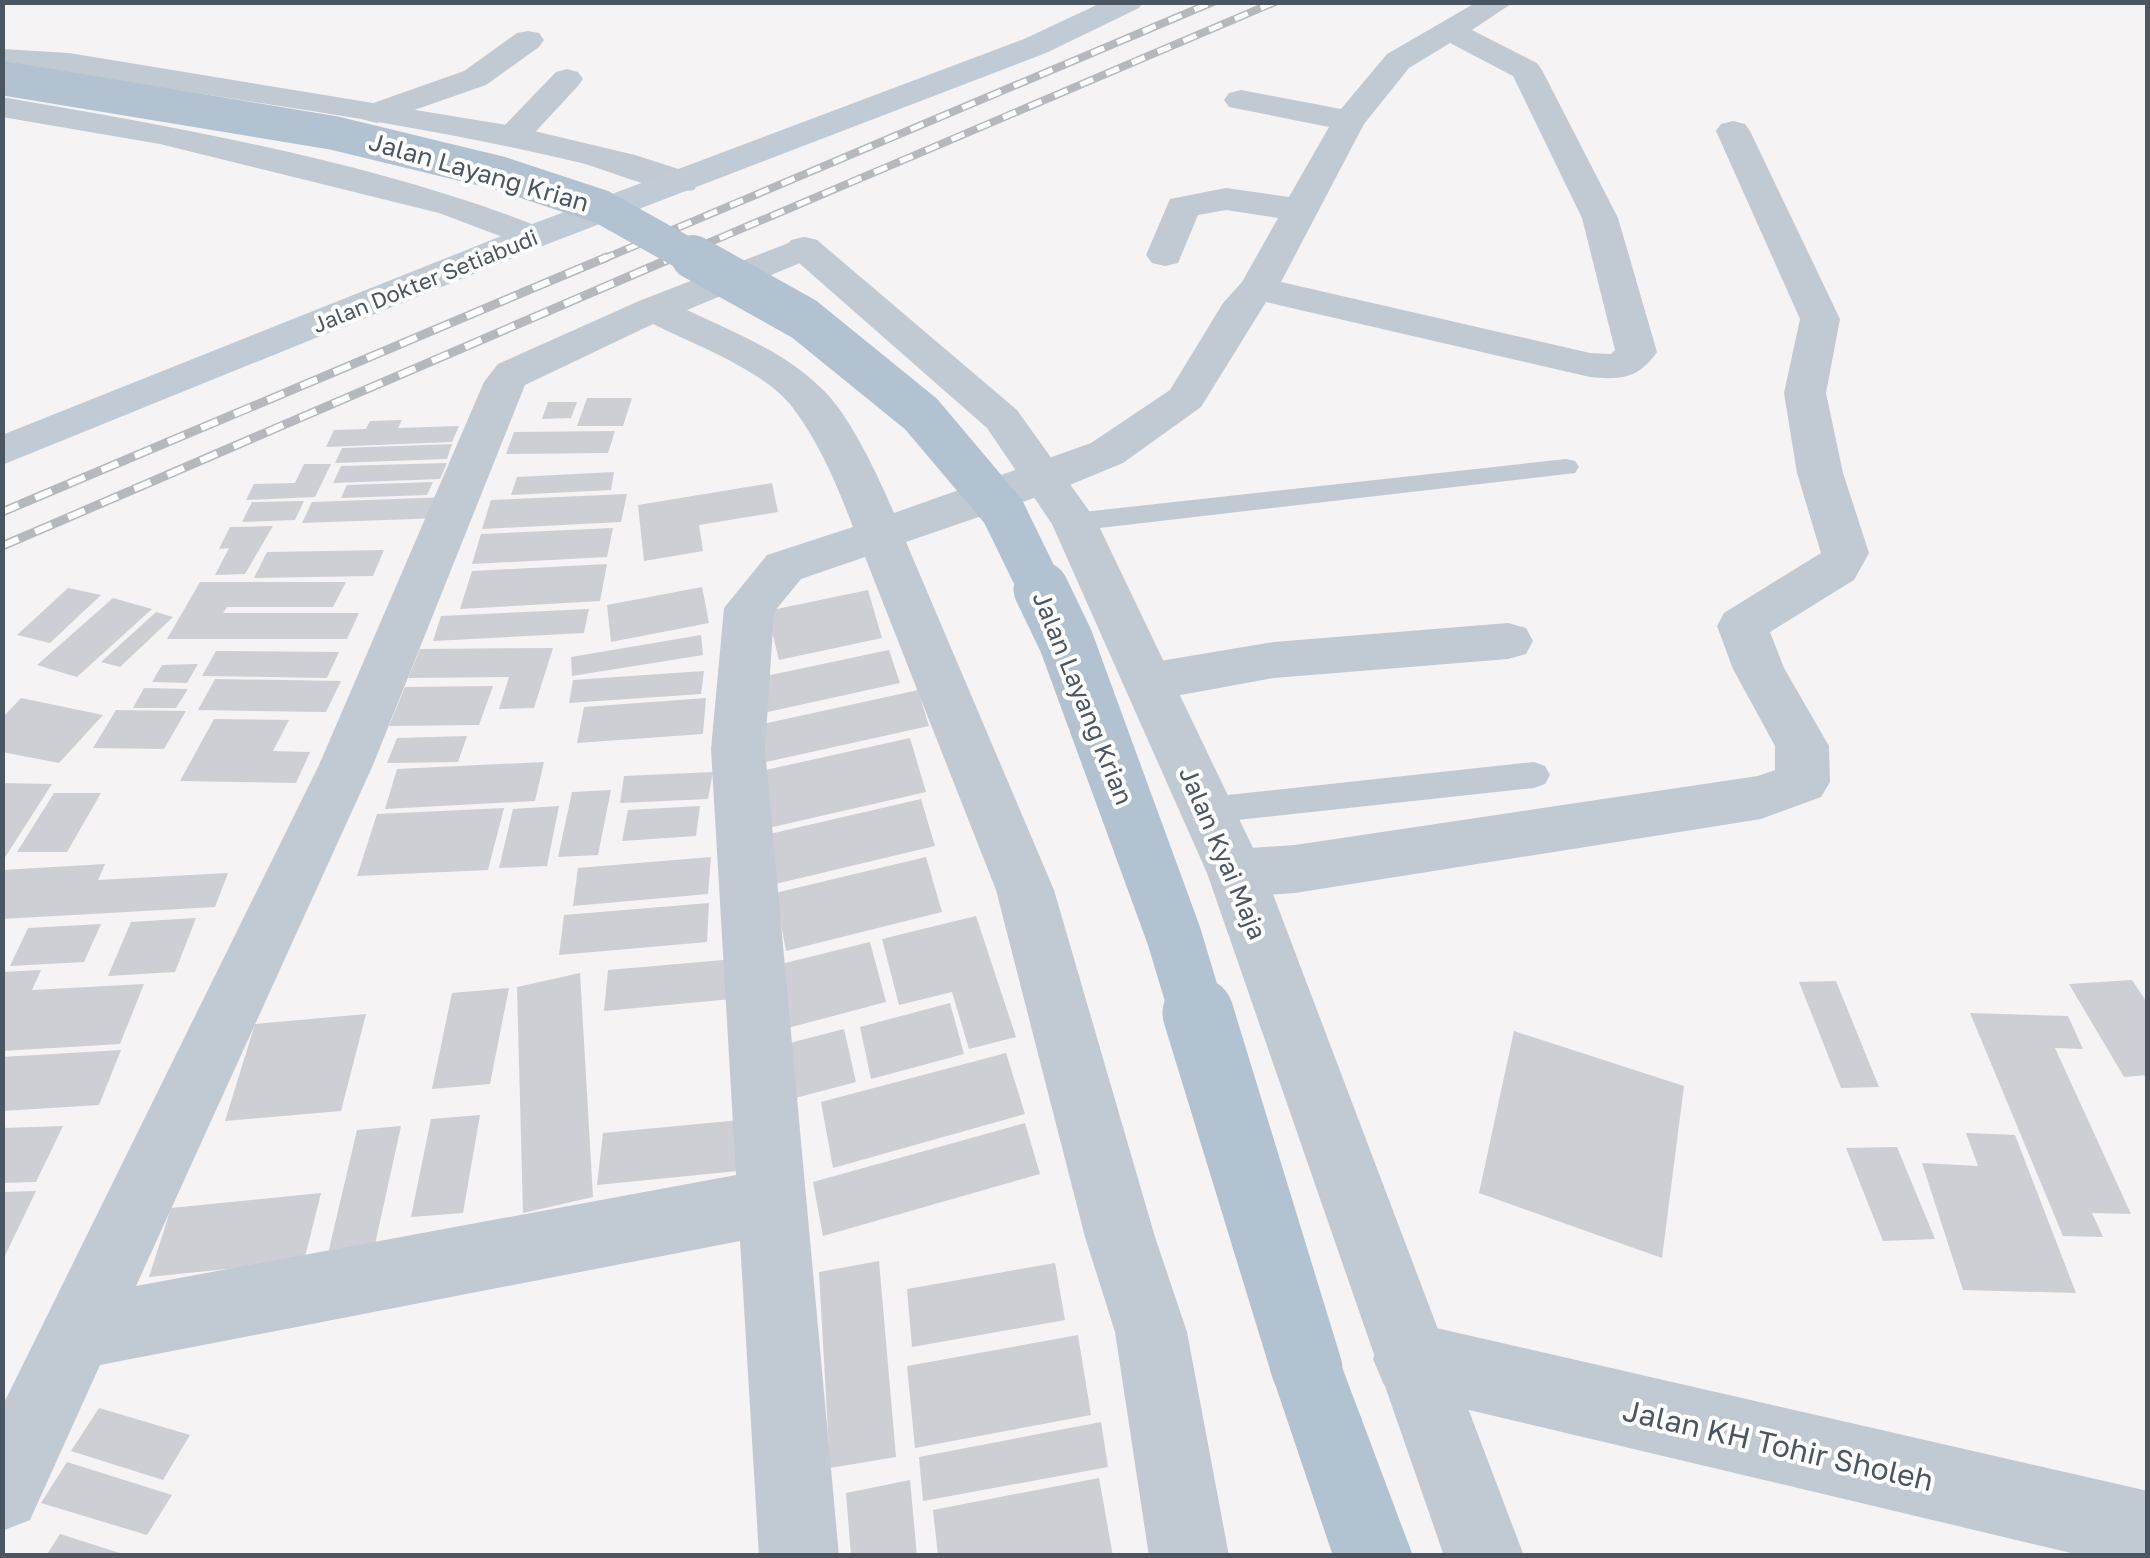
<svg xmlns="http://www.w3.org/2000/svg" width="2150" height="1558" viewBox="0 0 2150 1558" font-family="'Golos Text',sans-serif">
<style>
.building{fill:#cdcfd5}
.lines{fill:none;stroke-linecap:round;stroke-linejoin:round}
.service{fill:#c1cad2;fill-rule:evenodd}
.minor{fill:#c1cad2;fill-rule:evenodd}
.tertiary{fill:#c1cad2;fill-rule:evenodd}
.secondary{fill:#c1cbd6;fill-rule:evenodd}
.primary{fill:#b3c2d1;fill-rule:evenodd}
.rail-far1-casing{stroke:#b5b8bd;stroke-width:8}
.rail-casing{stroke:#b5b8bd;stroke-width:9}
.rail-far1{stroke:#fff;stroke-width:5;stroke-dasharray:14;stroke-linecap:butt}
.rail{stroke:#fff;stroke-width:6;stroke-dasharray:18;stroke-linecap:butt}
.primary-bridge-far3{stroke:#b3c2d1;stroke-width:34}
.primary-bridge-far2{stroke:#b3c2d1;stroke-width:44}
.primary-bridge-far1{stroke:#b3c2d1;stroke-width:55}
.primary-bridge{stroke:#b3c2d1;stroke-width:71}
.labels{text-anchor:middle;stroke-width:8;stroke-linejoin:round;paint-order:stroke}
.far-street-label{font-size:22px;fill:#4a5661;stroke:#fff}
.street-label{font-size:25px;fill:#4a5661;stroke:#fff}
.near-street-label{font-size:30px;fill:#4a5661;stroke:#fff}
</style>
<rect width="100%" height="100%" fill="#f5f3f3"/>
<path class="building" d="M587,398H632L623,426H577Z
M548,402H577L571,418L542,419Z
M402,420L398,428L459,426L452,442L326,447L334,430L366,429L370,421Z
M615,431L608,453L506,454L514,432Z
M452,444L447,459L335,463L342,448Z
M447,463L440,479L333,483L341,466Z
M304,464H331L315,497L246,500L254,484L295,483Z
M614,472L611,490L511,495L517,477Z
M433,482L427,495L341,498L347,485Z
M772,483L778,512L699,525L703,551L644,561L638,505Z
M627,494L621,522L482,529L491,500Z
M449,497L441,518L302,523L312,502Z
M304,501L295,520L242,522L252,502Z
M273,526L245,574L215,575L229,548L219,549L230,527Z
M613,528L607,557L472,564L481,534Z
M384,550L373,576L254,578L267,552Z
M607,564L600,601L460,609L472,571Z
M200,582H346L333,607H227L223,613H359L347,639H167Z
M702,587L709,623L611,642L607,605Z
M68,588L101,595L50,643L17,635Z
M868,590L882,638L779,660L767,611Z
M113,598L152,609L77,677L37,665Z
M589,609L584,633L433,641L441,616Z
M156,612L173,617L120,667L101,662Z
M701,635L703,655L572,676L571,657Z
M553,648L534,708L499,709L509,677L408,678L420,649Z
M889,650L900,683L763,713L756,678Z
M216,651L339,652L327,678L202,676Z
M198,664L187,683L152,682L162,665Z
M704,671L701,694L569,703L573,680Z
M215,679L341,681L326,712L198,710Z
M493,686L479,725L389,726L405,687Z
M144,688L188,689L176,708H133Z
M918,690L929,726L766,762L758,725Z
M21,698L103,715L59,763L2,752V718Z
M706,698L703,734L577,743L584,707Z
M116,710L186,711L164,749L93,748Z
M214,719L289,720L273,751L310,752L296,783L180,781Z
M467,736L458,762L387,763L397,738Z
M910,738L926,792L764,829L752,773Z
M544,762L535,801L385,809L397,769Z
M713,772L708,799L620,803L624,776Z
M2,783L52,784L2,862Z
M611,790L598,855L558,857L572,792Z
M54,793H101L67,852H17Z
M921,799L935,846L771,885L761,836Z
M559,806L547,866L499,868L513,809Z
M700,806L696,836L622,841L628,810Z
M504,808L488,870L357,876L377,814Z
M711,857L708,894L573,906L578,868Z
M926,857L942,912L786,951L775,893Z
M105,864L98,880L228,873L215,907L2,919V870Z
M709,903L707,942L559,955L564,915Z
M976,916L1016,1037L969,1049L952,992L899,1005L882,939Z
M196,918L175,972L108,976L131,922Z
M101,924L84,962L10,966L28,928Z
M870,942L886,1002L784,1029L773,966Z
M735,959L732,999L604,1011L608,970Z
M41,970L32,990L144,984L120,1044L2,1051V972Z
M580,973L593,1197L523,1213L517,987Z
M2132,980L2148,1004V1075L2124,1077L2069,984Z
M1836,981L1879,1087L1841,1088L1799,982Z
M509,988L490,1084L432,1089L452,993Z
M950,1003L964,1054L871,1079L860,1027Z
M1970,1013L2068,1016L2083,1049L2055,1048L2131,1214L2092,1213L2103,1237L2063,1236Z
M366,1014L341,1111L225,1121L255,1024Z
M844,1029L856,1082L780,1102L770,1048Z
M1514,1031L1684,1086L1662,1258L1479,1193Z
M121,1050L99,1105L2,1111V1057Z
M1006,1053L1025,1114L833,1168L821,1102Z
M480,1115L463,1213L411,1217L431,1119Z
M751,1119L748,1170L597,1185L603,1133Z
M1025,1123L1040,1174L823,1236L813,1182Z
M63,1126L36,1182L2,1183V1128Z
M401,1126L372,1258L326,1262L357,1130Z
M1966,1133L2015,1135L2076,1293L1963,1290L1922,1163L1978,1166Z
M1897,1147L1935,1239L1883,1241L1846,1148Z
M36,1191L2,1262V1192Z
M321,1193L304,1261L149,1277L171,1208Z
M879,1261L896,1457L830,1468L819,1272Z
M1055,1263L1065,1320L912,1347L907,1289Z
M1078,1335L1091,1415L915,1448L907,1366Z
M99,1408L190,1435L163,1480L71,1451Z
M1101,1422L1108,1467L923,1501L919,1457Z
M67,1462L172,1495L147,1535L41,1503Z
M1099,1478L1113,1556H938L933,1510Z
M910,1480L917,1556H851L846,1493Z
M60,1534L126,1555L125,1556H46Z"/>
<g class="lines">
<path class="service" d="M1566,459L1575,461L1579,467L1575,473L1074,531L1064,528L1060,522L1064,516L1074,513Z
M1534,762L1545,766L1550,775L1545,784L1534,788L1209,823L1197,819L1192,810L1197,801L1209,797Z"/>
<path class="minor" d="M1477,2H1514L1472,30L1537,63L1542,70L1618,218L1657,352C1638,379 1621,380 1590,377L1266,302L1201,407L1123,463L1060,489L906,542L1054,890L1155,1237L1187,1332L1229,1556H1149L1115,1332L1085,1237L996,890L865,557L801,579L774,612L765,749L839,1556H759L740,1241L100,1365L30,1520L2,1531V1407L319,765L484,382L498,364L639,301L804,237L817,240L823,248L817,256L687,310C733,332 783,351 820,387C850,414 878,476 894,513L1091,443L1170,390L1223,303L1242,282L1278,218L1226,210L1198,215L1178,263L1165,266L1152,263L1146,255L1170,199L1226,188L1289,197L1329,127L1229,107L1224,100L1229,93L1241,90L1341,109L1387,54ZM1450,43L1513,76L1582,218L1615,350L1611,354L1590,353L1281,282L1364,124L1409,68ZM653,324C695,345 764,370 793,408C820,444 837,485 853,527L767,555L724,608L711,749L736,1175L136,1286L373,765L525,385Z
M528,31L539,33L544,40L539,47L486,85L377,123L365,120L360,113L365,106L464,71L517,33Z
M567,69L578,72L583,79L578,86L525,143L513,146L501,143L496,136L501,129L556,72Z
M2,97C182,128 376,162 545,229L551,237L545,245L532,248L439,213L160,144L2,117Z
M1733,121L1745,124L1750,131L1840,319L1826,393L1843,473L1869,553L1854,580L1770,632L1784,668L1829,746L1830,782L1821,797L1761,819L1295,893L1236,897L1215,890L1207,873L1215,856L1236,849L1295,845L1758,776L1775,770V746L1733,669L1717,626L1724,613L1821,553L1797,473L1784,393L1800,319L1716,131L1721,124Z
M1508,623L1526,628L1533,641L1526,654L1508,659L1274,678L1148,701L1130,695L1122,682L1130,669L1148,663L1274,642Z
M1410,1322L2148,1491V1556H2084L1410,1396L1384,1385L1373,1359L1384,1333Z"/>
<path class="tertiary" d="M2,49L69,53L513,126L635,155L694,174L699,182L694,190C665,197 608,169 577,162C410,122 238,101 69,73L2,68Z
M804,237L817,240L1017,410L1097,522L1265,873L1524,1556H1444L1207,873L1052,524L987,428L791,256L785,248L791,240Z"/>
<path class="secondary" d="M1103,2H1143L1139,8L1046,53L545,245L2,465V435L519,229L1024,39Z"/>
<path class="primary" d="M1307,1332L1333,1343L1413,1556H1333L1270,1369L1281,1343Z"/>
<g class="rail-far1-casing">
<path id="rail-far1" d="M601,260L1213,2
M668,260L1275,2"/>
</g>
<g class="rail-casing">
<path id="rail" d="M2,512L607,257
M2,546L674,257"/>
</g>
<use href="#rail-far1" class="rail-far1"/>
<use href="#rail" class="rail"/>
<path class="primary-bridge-far3" d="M2,78L334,133L499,173L602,207L697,260"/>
<path class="primary-bridge-far2" d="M693,257L804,319L921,414L1003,511L1042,591"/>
<path class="primary-bridge-far1" d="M1041,589L1066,641L1174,936L1198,1016"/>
<path class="primary-bridge" d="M1198,1013L1307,1369"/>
</g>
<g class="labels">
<g class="far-street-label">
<text transform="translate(425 281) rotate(-22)" y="8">Jalan Dokter Setiabudi</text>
</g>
<g class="street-label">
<text transform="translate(479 172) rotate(16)" y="9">Jalan Layang Krian</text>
<text transform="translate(1083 698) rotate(68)" y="9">Jalan Layang Krian</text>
<text transform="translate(1223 853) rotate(67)" y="9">Jalan Kyai Maja</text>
</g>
<g class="near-street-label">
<text transform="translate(1778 1446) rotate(13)" y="10">Jalan KH Tohir Sholeh</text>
</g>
</g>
<rect width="2150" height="1558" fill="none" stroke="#4a5661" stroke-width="10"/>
</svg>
